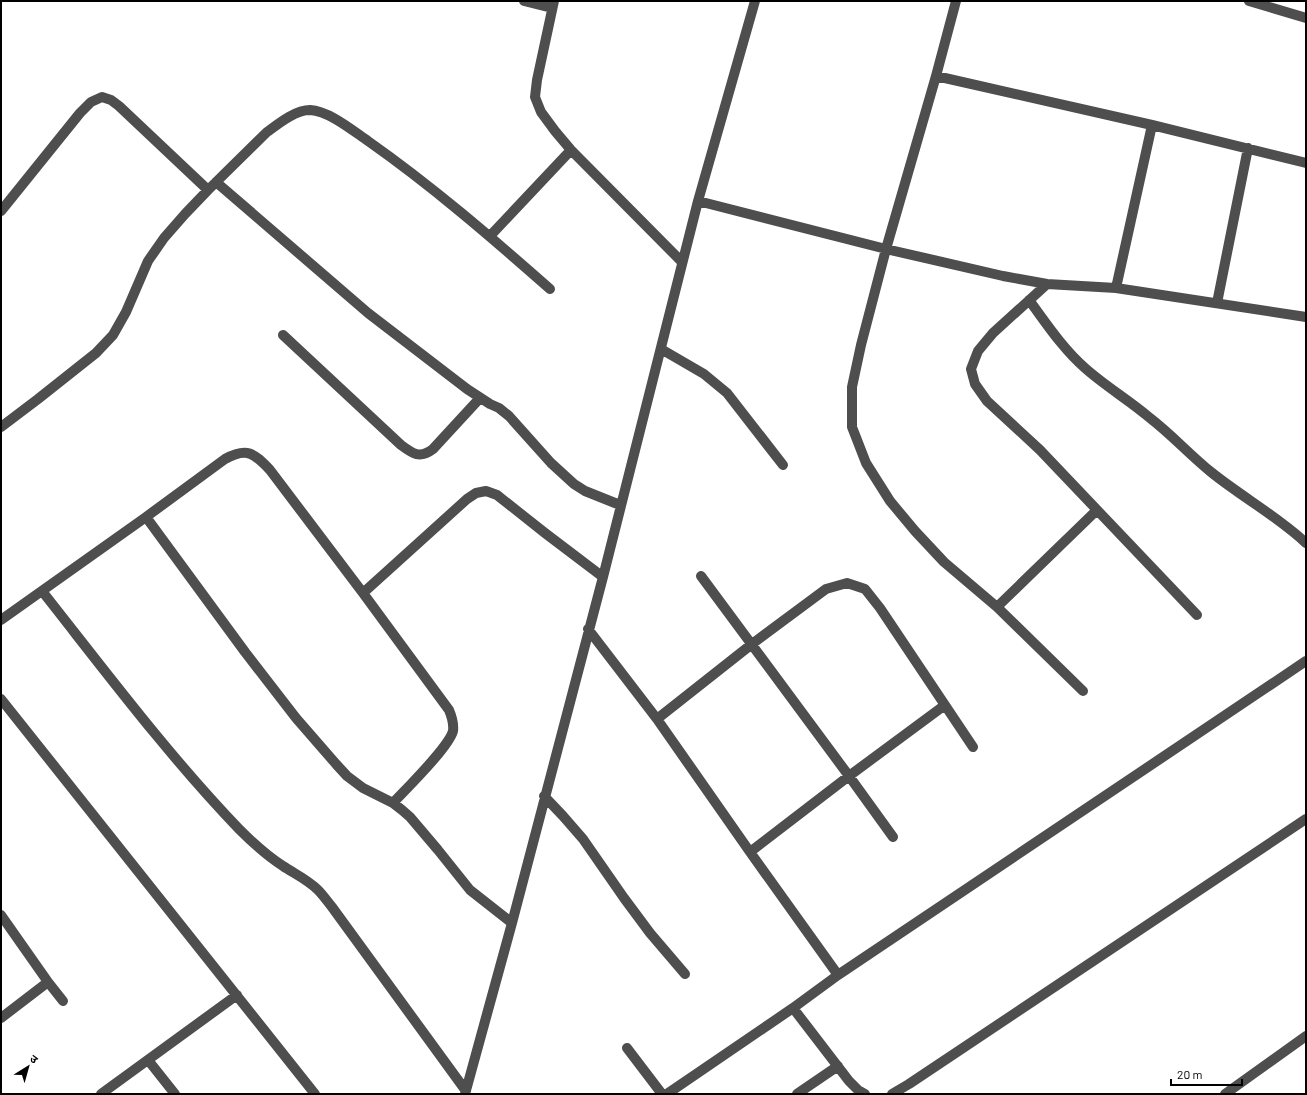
<svg xmlns="http://www.w3.org/2000/svg" width="1307" height="1095" viewBox="0 0 1307 1095" font-family="Barlow,'Noto Sans Devanagari',sans-serif">
<style>
.lines{fill:none;stroke-linecap:round;stroke-linejoin:round}
.minor{stroke:#4e4e4e;stroke-width:10}
</style>
<rect width="100%" height="100%" fill="#fff"/>
<g class="lines">
<path class="minor" d="M524,1L552,8
M554,1L537,80L535,97L541,112L555,131L571,150L682,262
M956,1L936,76L886,249L861,345L852,387V427L866,463L890,501L915,531L944,562L997,607L1083,691
M1249,1L1306,18
M936,76L1152,125L1306,163
M216,182L368,313L467,389L490,404L499,408L509,416L551,463L574,484L585,491L620,505
M698,201L886,249L1003,276L1047,284L1116,288L1306,317
M1,211L80,113L91,102L102,97L111,100L119,106L208,190
M490,236L571,150
M1047,284L993,333L978,351L971,369L975,384L987,401L1040,450L1197,615
M1116,288L1152,125
M1029,300C1046,323 1063,349 1085,368C1105,386 1129,400 1150,418C1172,435 1190,455 1211,472C1242,497 1277,516 1306,543
M1217,303L1248,148
M283,335L401,445C413,454 420,459 433,449L480,398
M661,349L704,374L727,393L783,465
M1,427L38,399L96,353L113,335L126,312L148,261L164,238L185,214L208,190L267,132C278,124 295,110 310,110C329,111 352,130 368,141C432,186 491,237 550,289
M146,517L245,652L296,718L336,764L347,776L363,788L393,803L402,810L410,817L438,850L470,890L512,923
M701,576L849,776L893,837
M42,591C106,672 168,755 239,829C253,843 267,856 283,866C295,874 308,880 318,890C323,895 327,901 332,907L466,1091
M363,593L467,499L476,493L486,491L497,495L545,533L603,577
M997,607L1097,510
M1,620L146,517L225,459C247,447 254,453 270,470L363,593L449,710C452,717 454,723 453,731C449,747 406,789 393,803
M588,629L657,719L750,852L838,975
M1,699L315,1094
M657,719L752,644L826,589L847,583L865,589L880,608L973,747
M544,796L563,816L583,839L624,898L650,933L685,974
M750,852L849,776L945,705
M1,915L48,982L63,1001
M793,1008L849,1081L858,1090L865,1094
M1,1018L48,982
M627,1048L662,1094
M148,1060L175,1094
M101,1094L237,995
M465,1094L512,923L603,577L698,201L755,1
M667,1094L793,1008L838,975L1306,661
M797,1094L838,1066
M892,1094L909,1084L1306,819
M1225,1094L1306,1036"/>
</g>
<rect width="1307" height="1095" fill="none" stroke="#000000" stroke-width="4"/>
<g transform="translate(28 1067) rotate(37)" stroke="#ffffff" stroke-width="3" paint-order="stroke">
<path d="M0-3L7 15L0 10L-7 15Z" fill="#000000"/>
<text y="-6" font-size="11" font-weight="bold" text-anchor="middle" fill="#000000">उ</text>
</g>
<path d="M1171 1079v6h71v-6" fill="none" stroke="#000000" stroke-width="2"/>
<text x="1177" y="1079" font-size="12" fill="#000000" stroke="#ffffff" stroke-width="3" paint-order="stroke">20 m</text>
</svg>
